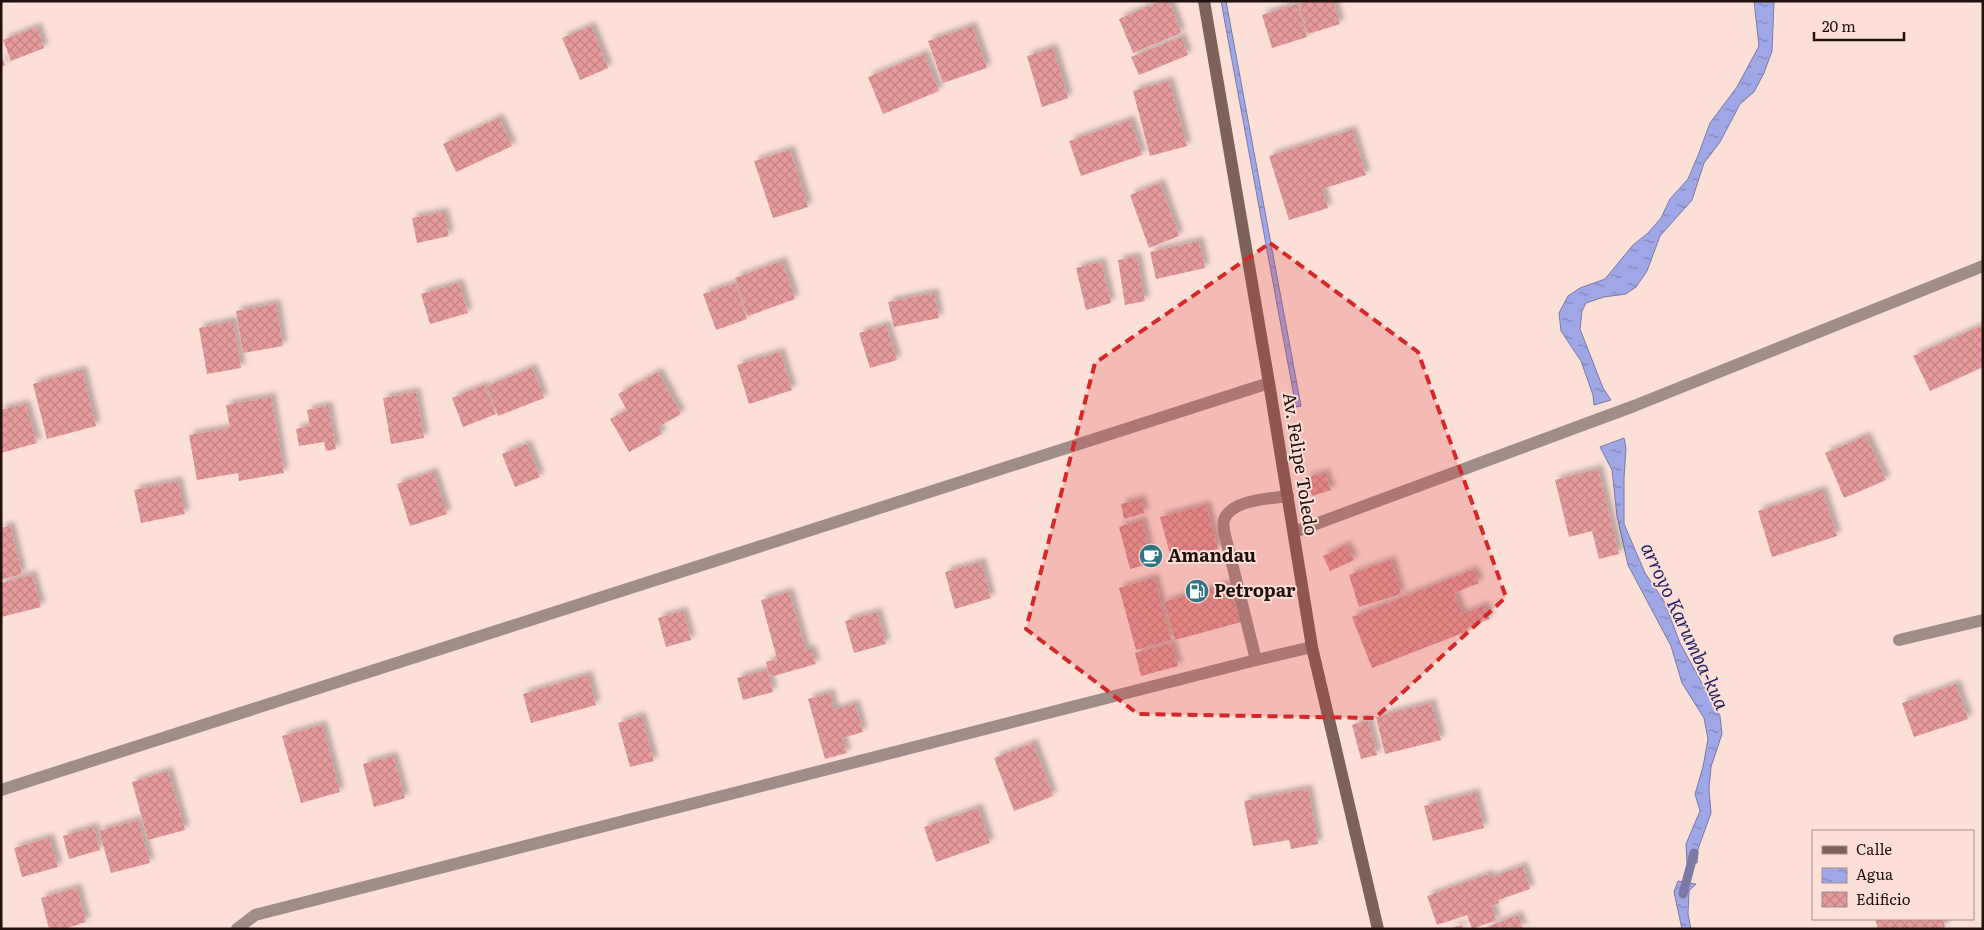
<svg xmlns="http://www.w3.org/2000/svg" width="1984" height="930" viewBox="0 0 1984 930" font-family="Literata,serif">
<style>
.water{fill:url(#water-ripples);stroke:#7a7aa5}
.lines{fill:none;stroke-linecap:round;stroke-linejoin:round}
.stream{stroke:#7a7aa5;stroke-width:9}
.building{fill:url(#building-cross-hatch);filter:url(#shadow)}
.service{stroke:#a08d87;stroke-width:12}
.minor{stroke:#a08d87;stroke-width:12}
.secondary{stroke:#7c6259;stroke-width:12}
.marked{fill:#d62828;fill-opacity:0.2;stroke:#d62828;stroke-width:4;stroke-dasharray:10 6;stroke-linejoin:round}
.labels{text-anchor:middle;stroke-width:4;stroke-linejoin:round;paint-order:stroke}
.street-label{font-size:18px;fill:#20110c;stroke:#fce0d8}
.poi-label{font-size:18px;font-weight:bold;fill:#20110c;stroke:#fce0d8;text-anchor:start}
.water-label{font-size:19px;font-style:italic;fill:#231f67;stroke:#fce0d8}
</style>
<defs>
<pattern id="water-ripples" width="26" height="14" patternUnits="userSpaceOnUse" patternTransform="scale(1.25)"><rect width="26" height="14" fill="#a0a7e6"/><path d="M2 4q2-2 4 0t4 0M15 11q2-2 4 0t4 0" fill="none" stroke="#8287b9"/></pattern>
<pattern id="building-cross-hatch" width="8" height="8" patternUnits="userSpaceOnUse" patternTransform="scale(1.25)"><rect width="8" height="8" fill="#e59a9b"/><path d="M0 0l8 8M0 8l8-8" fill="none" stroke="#c48484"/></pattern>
<filter id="shadow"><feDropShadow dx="4.5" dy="-4.5" stdDeviation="2.5" flood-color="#0004"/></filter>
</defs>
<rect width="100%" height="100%" fill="#fce0d8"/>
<path class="water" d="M1221,1H1226L1301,406L1296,407Z
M1754,1L1774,2L1772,51L1764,73L1754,92L1740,104L1720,142L1704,163L1692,200L1660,236L1647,271L1636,287L1626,294L1604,297L1586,303L1582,311L1580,329L1603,388L1611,400L1594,405L1593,395L1581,361L1561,331L1559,313L1568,296L1580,288L1605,279L1633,245L1648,233L1661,218L1670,199L1688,179L1699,153L1710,123L1737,87L1759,46Z
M1624,438L1626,448L1624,478V524L1645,573L1664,601L1680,643L1720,716L1722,734L1711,767L1709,789L1711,813L1698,849L1697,863H1687L1686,844L1700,811L1695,794L1703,767L1708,739L1704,718L1682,683L1671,646L1628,565L1617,516L1612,470L1600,447Z
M1678,881L1696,884L1689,891L1688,914L1691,929H1682L1674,892Z"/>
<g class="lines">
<path class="stream" d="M1683,894L1694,853"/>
</g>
<path class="building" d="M1161,1H1169L1181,33L1133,53L1119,19Z
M1308,1H1333L1340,24L1308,34L1299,4Z
M1297,4L1307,37L1272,48L1262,15Z
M591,26L608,68L580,80L562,38Z
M972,26L987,68L943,83L928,41Z
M37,27L44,48L11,61L3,40Z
M1181,37L1188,55L1139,75L1131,57Z
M1053,48L1068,98L1042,107L1027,56Z
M924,54L939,91L883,114L868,77Z
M1,55L5,65L1,67Z
M1169,81L1187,146L1150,156L1133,91Z
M499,118L512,146L456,172L443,144Z
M1130,120L1142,155L1081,176L1069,141Z
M1352,130L1366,175L1322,189L1328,208L1289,220L1269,156Z
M790,150L808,207L773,218L754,161Z
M1160,183L1179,236L1149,248L1130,195Z
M444,212L449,236L417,243L412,218Z
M1199,241L1205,268L1156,279L1150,252Z
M1137,257L1145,301L1125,305L1118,260Z
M782,261L795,299L748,316L735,278Z
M1101,262L1111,303L1086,310L1076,268Z
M459,283L468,313L430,324L421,294Z
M735,283L747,319L716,330L703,294Z
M934,293L939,318L894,327L888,302Z
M276,304L283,346L243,353L236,311Z
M233,321L241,368L207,374L199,328Z
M886,325L897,360L870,368L859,333Z
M1983,325V367L1930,391L1913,356Z
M780,352L792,390L749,404L737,365Z
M532,368L544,398L498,416L487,386Z
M82,370L96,426L47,439L33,384Z
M658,372L681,414L658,427L662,434L629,452L610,419L627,410L618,394Z
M484,385L496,414L463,427L452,398Z
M416,392L424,438L391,444L383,398Z
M271,397L284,473L239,481L238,473L197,480L189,435L230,428L226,405Z
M25,404L37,443L1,453V410Z
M328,406L336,449L326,451L324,442L299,446L296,429L310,426L307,410Z
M1866,436L1886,480L1844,498L1825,453Z
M527,444L540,477L515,487L502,454Z
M1598,469L1619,554L1599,559L1592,531L1569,537L1555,480Z
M433,472L447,514L410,526L397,484Z
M1325,473L1331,490L1312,496L1306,478Z
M178,481L185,514L141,523L134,490Z
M1822,490L1837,536L1772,557L1758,511Z
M1141,499L1145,513L1124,519L1121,504Z
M1206,505L1218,549L1172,561L1160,517Z
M1142,520L1152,563L1130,569L1119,527Z
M10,526L22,574L1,580V528Z
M1346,545L1354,560L1330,571L1323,556Z
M1391,560L1401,594L1359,607L1349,575Z
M981,562L991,598L955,609L945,572Z
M1473,570L1479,583L1454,593L1462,614L1484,606L1490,619L1467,628L1468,631L1372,668L1352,617Z
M32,575L41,607L1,617V583Z
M1154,578L1171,640L1136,650L1119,588Z
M1229,584L1241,622L1175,640L1164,602Z
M789,592L806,651L811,649L816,664L770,677L766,662L777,659L761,600Z
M683,611L691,640L666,647L658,618Z
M877,612L886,644L854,653L845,621Z
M1171,643L1178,666L1141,676L1135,653Z
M767,670L773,692L743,700L737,678Z
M588,675L596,705L531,723L523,694Z
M1956,684L1968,719L1914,737L1902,703Z
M830,693L834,710L855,704L863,732L842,738L847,753L825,759L808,699Z
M1431,703L1441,740L1385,754L1376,717Z
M641,716L654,761L630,767L618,723Z
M1368,720L1377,755L1361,759L1352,725Z
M322,725L340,792L301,803L282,736Z
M1033,743L1053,796L1014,811L994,758Z
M393,756L405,798L374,807L363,764Z
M168,771L185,830L148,840L132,782Z
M1308,789L1318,844L1291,849L1289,840L1253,846L1244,801Z
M1475,793L1484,828L1433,841L1424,806Z
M978,808L990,843L936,862L924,827Z
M138,820L150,863L111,873L99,831Z
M94,827L100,850L69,859L63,836Z
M49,838L58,867L22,877L14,848Z
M1523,866L1530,889L1498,900L1499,903L1491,906L1496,920L1472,929L1467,915L1437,925L1427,896L1489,874L1490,878Z
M77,888L86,922L64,929H49L41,898Z
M1518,915L1523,929H1482Z
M1875,919H1943L1945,927L1937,929H1878Z
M1462,925L1463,929H1451V928Z"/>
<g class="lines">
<path class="service" d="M1256,660L1224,531C1224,528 1223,523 1224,520C1231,499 1270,499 1288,496"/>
<path class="minor" d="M1294,532L1634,406L1983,266
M1899,640L1983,620
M1,790L1269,383
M237,929L255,915L1256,660L1312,647"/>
<path class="secondary" d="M1204,1L1269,383L1312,647L1378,929"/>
</g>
<path class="marked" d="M1270,243L1418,352L1506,597L1375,718L1138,714L1026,629L1095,363Z"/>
<defs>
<g id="cafe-disc" transform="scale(1.25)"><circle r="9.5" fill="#327486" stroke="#fce0d8"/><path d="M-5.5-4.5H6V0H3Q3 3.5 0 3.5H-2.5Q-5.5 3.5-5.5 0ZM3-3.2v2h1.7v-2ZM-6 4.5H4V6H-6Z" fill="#fff"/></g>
<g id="fuel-disc" transform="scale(1.25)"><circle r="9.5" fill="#327486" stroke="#fce0d8"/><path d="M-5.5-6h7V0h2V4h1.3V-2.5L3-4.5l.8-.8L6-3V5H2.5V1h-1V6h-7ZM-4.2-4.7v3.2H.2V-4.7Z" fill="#fff"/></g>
</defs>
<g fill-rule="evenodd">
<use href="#cafe-disc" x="1151" y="556"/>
<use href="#fuel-disc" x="1197" y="591"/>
</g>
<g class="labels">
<g class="street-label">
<text transform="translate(1300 464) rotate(81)" y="6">Av. Felipe Toledo</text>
</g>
<g class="poi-label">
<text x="1168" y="562">Amandau</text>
<text x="1214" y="597">Petropar</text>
</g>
<g class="water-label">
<text transform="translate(1685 626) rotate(65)" y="7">arroyo Karumba-kua</text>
</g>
</g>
<rect width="1984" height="930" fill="none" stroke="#20110c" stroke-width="5"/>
<rect x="1812" y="830" width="162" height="90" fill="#fce0d8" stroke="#a48d86"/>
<rect x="1822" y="846" width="25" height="8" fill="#7c6259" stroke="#a48d86"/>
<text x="1856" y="855" font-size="15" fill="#20110c">Calle</text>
<rect x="1822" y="868" width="25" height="15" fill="url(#water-ripples)" stroke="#a48d86"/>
<text x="1856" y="880" font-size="15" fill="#20110c">Agua</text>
<rect x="1822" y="892" width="25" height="15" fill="url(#building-cross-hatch)" stroke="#a48d86"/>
<text x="1856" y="905" font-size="15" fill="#20110c">Edificio</text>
<path d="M1814 32v8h90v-8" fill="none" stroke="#20110c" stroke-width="2.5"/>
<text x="1822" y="32" font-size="15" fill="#20110c" stroke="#fce0d8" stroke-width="4" paint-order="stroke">20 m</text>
</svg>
